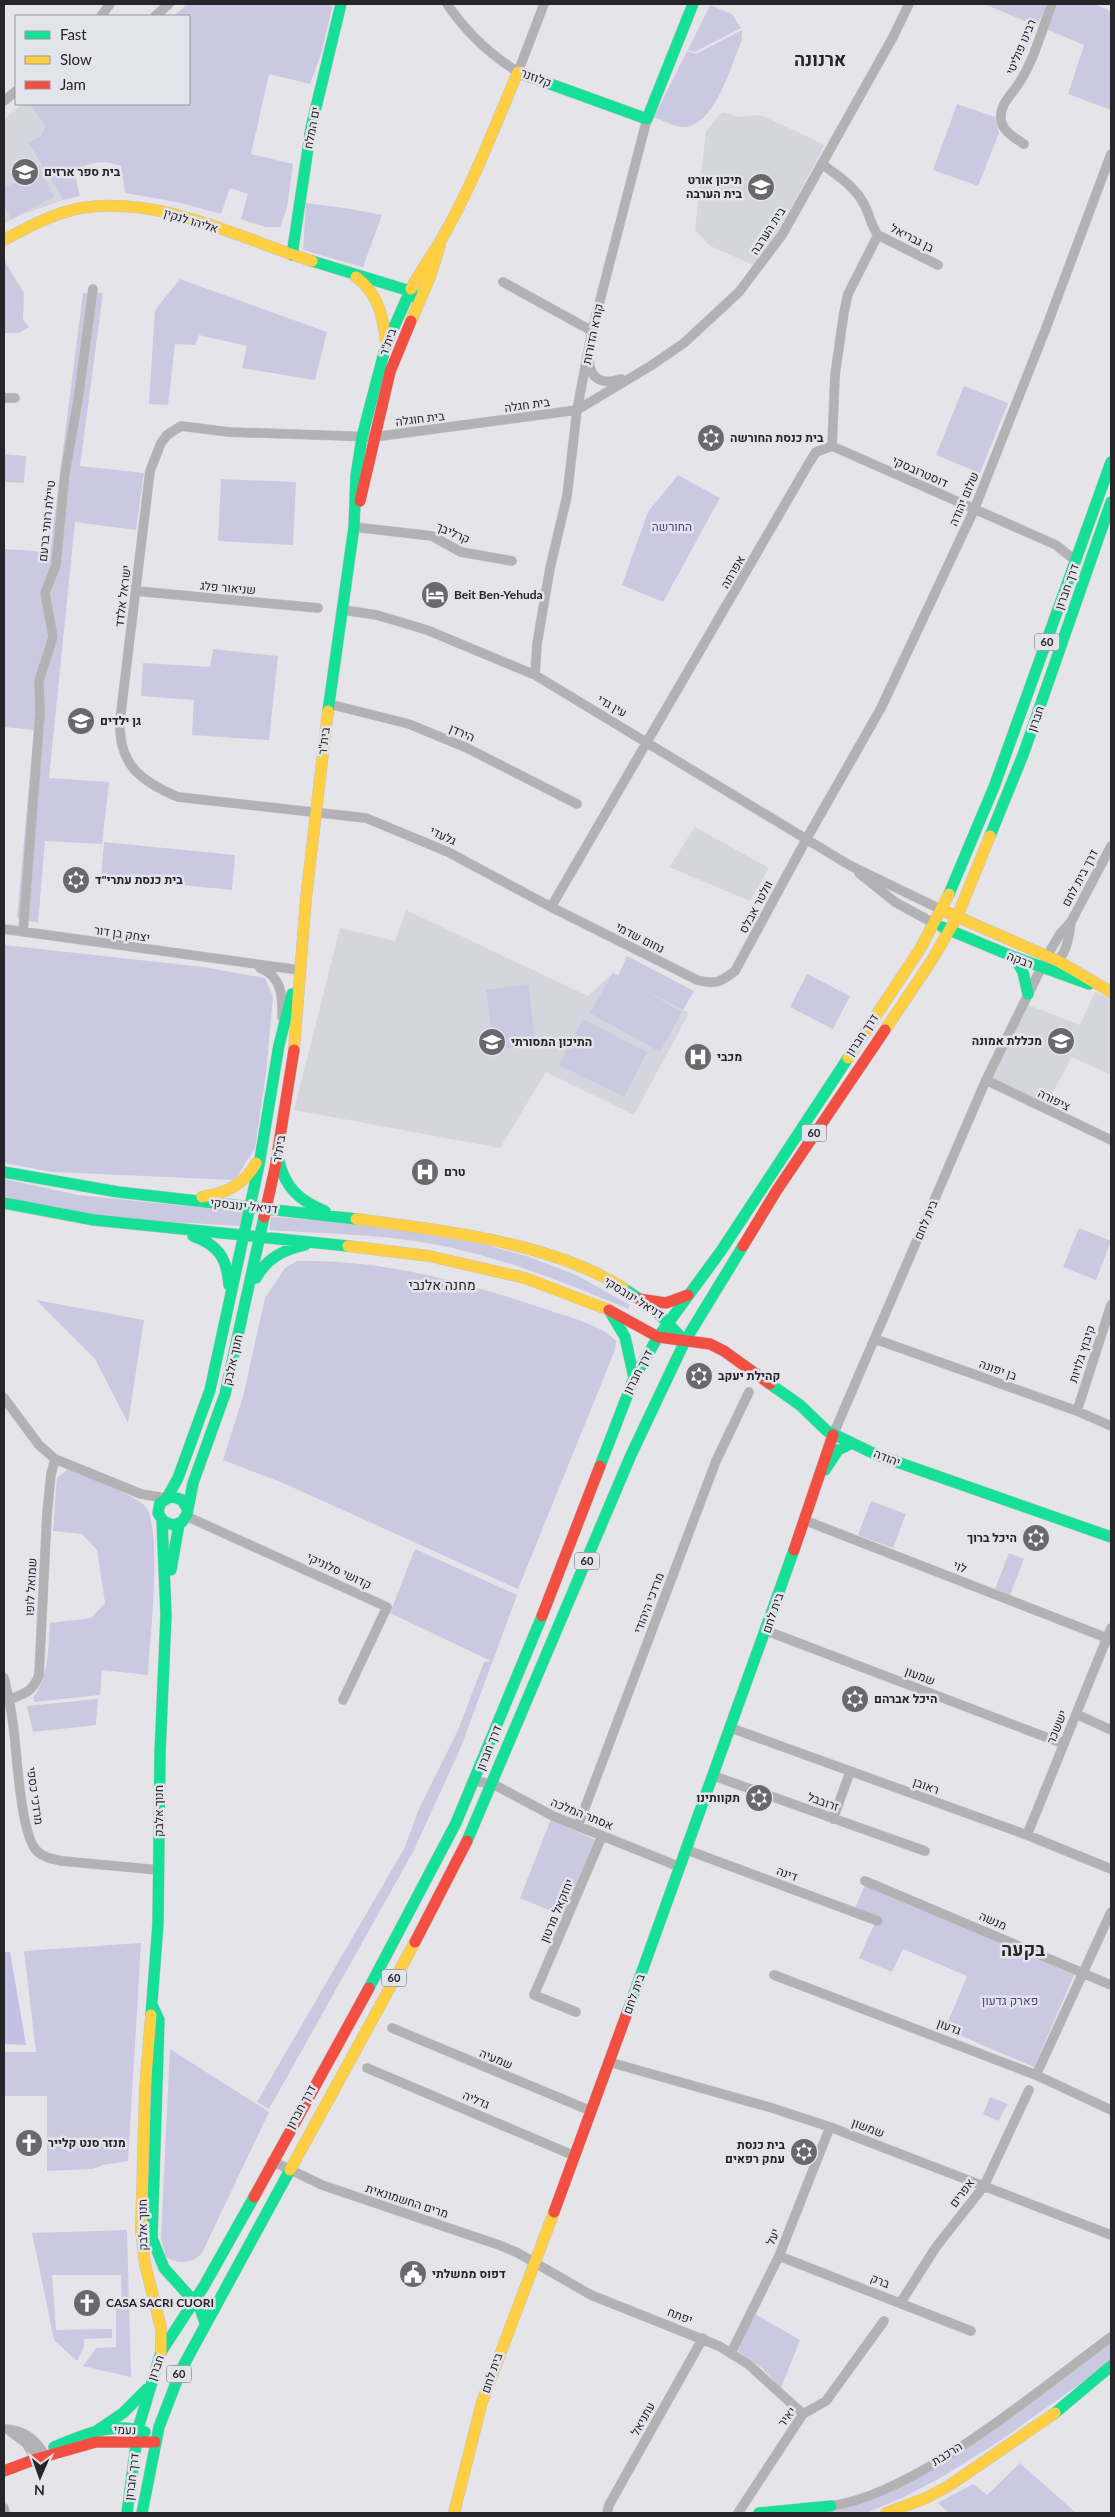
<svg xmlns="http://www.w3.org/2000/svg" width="1115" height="2517" viewBox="0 0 1115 2517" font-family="Lato,Heebo,sans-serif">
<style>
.built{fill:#d5d5de}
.green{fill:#cbc8e2}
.forest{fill:#c3c0e5}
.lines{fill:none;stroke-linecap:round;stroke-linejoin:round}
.street-casing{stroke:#c3c3c6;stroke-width:10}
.fast-casing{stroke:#c3c3c6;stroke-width:12}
.slow-casing{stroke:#c3c3c6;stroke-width:12}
.jam-casing{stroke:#c3c3c6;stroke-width:12}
.street{stroke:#b2b1b3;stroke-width:9}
.fast{stroke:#16e098;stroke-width:11}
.slow{stroke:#ffcf43;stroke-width:11}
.jam{stroke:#f24e42;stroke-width:11}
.labels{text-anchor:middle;stroke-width:5;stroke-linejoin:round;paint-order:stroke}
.shield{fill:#e3e3eb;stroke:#5f5e63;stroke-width:1}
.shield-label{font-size:11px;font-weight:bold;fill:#262529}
.street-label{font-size:12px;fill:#262529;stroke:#e3e3eb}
.poi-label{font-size:12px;font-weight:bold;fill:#262529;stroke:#e3e3eb;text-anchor:start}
.park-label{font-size:12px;fill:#4e408c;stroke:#e3e3eb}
.neighbourhood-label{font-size:14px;fill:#262529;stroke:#e3e3eb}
.district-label{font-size:18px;font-weight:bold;fill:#262529;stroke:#e3e3eb}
</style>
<rect width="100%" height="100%" fill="#e5e5e9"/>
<path class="built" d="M23,104H29L45,126L41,136L28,144L63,200L21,215L4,224V119Z
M722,112L739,117L761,115L825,145L778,231L756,266L710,246L695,230L706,131Z
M695,827L769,868L750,901L669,867Z
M406,910L588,996L613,973L689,1013L634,1115L546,1072L500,1148L294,1110L340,928L395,941Z
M1095,992L1111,999V1075L1072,1057L1046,1105L991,1079L1028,1005L1080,1025Z"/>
<path class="green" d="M187,4H333L321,54L310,84L269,74L251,154L293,164L287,208L280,227H265L241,219L248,194L230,188L221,214L177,202L125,193L121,166C105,159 90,162 74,171L80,196L63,200L28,143L41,136L45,126L29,104H189V16H174Z
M984,4H1047L1037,26Z
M1056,4H1094L1111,11V110L1068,94L1084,45L1046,29Z
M710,5L732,14L741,28L695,52L688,50Z
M742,30V40C731,65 715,127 683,127C675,127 662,120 654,117L687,51L696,54Z
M957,104L995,117L999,133L978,186L933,170Z
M40,169L54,197L11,219L4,204V188Z
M306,203L345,208L382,215L363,267L303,250Z
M4,260L24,293L23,320L29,327L19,333H4Z
M180,279L327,332L315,380L242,368L247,346L199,335L195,345L175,344L168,405L149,404L155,310Z
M83,293H103L80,466L144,473L136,530L75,522L49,778L109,782L102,844L45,841L38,923L17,918L34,730L4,727V549L50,552Z
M964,386L1008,403L980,473L936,455Z
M4,454L26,456L24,483L4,482Z
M678,475L720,498L663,602L622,585L648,512Z
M221,479L296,482L293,545L218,541Z
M213,649L278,656L269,740L192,735L194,700L141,696L143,663L210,667Z
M104,842L235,855L232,890L101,877Z
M4,945L203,967L265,978L273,997L266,1073L255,1148L235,1180L53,1172L4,1163Z
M627,956L694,991L683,1010L640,988L682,1012L660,1052L590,1013L613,973L618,976Z
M807,974L850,996L833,1029L790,1007Z
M528,984L536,1045L494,1050L486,990Z
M583,1019L647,1052L624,1097L559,1065Z
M4,1179L78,1195L244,1212L239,1226C161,1221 79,1219 4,1196Z
M271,1217L358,1223L483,1244L529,1257L576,1275L630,1305L628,1309C569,1284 511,1261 448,1247C389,1234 328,1234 269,1230Z
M1079,1228L1111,1241L1096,1280L1063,1267Z
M297,1261C385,1259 468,1283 551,1311C567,1316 605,1327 616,1341L615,1350L518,1589L283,1483L223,1460L243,1397L265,1298L285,1268Z
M36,1300L144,1320L128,1423L95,1359Z
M68,1469C87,1477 129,1492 144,1505C164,1523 149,1646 148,1675L102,1670L100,1695L34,1702L33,1698C49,1677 48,1649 50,1623L91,1618L105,1603L97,1550L82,1534L53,1531L57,1478Z
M871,1501L906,1514L893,1548L858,1535Z
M415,1549L517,1595L461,1747L413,1852L269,2109L257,2102L405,1847L418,1811L458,1730L484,1662L491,1661L390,1613Z
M1009,1553L1024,1559L1010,1595L995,1589Z
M98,1699L96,1725L33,1732L27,1706Z
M551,1819L595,1840L563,1916L520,1898Z
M865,1885L1074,1975L1034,2067L945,2029L967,1976L903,1949L892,1972L859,1958L877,1918L855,1908Z
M141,1943L128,2161L103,2165L93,2169L47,2171V2096H4L5,2052H36L24,1951Z
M170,2049L269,2112L202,2253C191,2264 179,2265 166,2257L161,2238Z
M990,2097L1008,2104L998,2121L983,2114Z
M127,2230L131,2377L83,2366L96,2348L116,2347V2307L122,2305L121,2275H52L56,2330L112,2329V2338L84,2339V2346L77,2361L54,2340L32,2233Z
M755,2314L800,2340L781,2388L762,2368L738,2351Z
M1111,2342V2362L1001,2440L942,2477L902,2498L866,2513H813L842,2508L871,2498L964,2449L994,2430Z
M1020,2463L1076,2513H949L938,2503L973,2484L987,2495Z"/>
<path class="forest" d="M4,1952H10L26,2045L4,2044Z"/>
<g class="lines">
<g class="street-casing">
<path id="street" d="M447,4C466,32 489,54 518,72L544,4
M909,4L893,37L782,235L739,292L684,343L652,365L577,410L374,437L229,432L181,426L167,435L161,443L150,471L120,720C118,764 140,781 178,797L366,818L448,852L551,907L697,980C715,985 721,982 735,971L807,838L881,708L974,510L1046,328L1111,154
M101,16L110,4
M155,16L169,4
M4,101L16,91
M1024,144C1015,138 1003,132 1001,120C999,106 1010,96 1017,86C1034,62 1041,31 1052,4
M822,164C838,176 856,187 865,206C870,216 871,226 878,235L938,265
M503,282L592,331
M589,360C590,380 603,385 621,379
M4,398H15
M832,446L1056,545L1076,561
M832,446L835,375L844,312L848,294L878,235
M354,527L432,536L461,552L512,561
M136,591L318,608
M343,610L377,615L427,630L535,675L849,865L942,910
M535,675L537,644L550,568L567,496L577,410L592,331L647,119
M329,704L409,724L467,748L577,804
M859,873L895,902L935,924
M551,907L809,463L816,452L832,446
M4,929L299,970
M23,932L40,713L39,681L53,637L45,593L56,565L65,473L78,400L93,289
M1053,964C1067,956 1069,936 1071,922
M260,968C281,976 283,995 282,1017
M986,1080L1111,1140
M875,1339L1077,1411L1111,1426
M4,1398L39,1445L55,1459L141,1494L165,1498
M1077,1411L1111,1305
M833,1435L986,1080L1047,956L1060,934L1071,922L1111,846
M186,1516L387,1607L343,1700
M804,1520L1107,1638
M767,1631L1064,1744
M4,1678C8,1694 11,1708 13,1724C17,1750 20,1835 37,1851C44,1858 53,1859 62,1861L159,1870
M10,1699C25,1694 33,1691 39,1675L47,1514L51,1474L55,1459
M1076,1714L1111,1730
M731,1728L1027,1835L1111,1869
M714,1776L925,1851
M475,1781L493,1784L553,1816L680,1867
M833,1819L850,1772
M578,1826L716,1461L749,1392
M1027,1835L1111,1628
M687,1850L878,1921
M865,1881L1111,1985
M774,1975L1036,2075L1111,2110
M576,2012L534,1995L602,1836
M392,2028L591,2111
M609,2062L772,2108L830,2127L1111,2235
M367,2068L575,2156
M1036,2075L1111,1912
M272,2161L322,2185L499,2245L518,2253L591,2295L719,2346L748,2364L803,2414
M779,2256L971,2331
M901,2302L936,2247L984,2186L1029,2090
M731,2353L779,2256L830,2127
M4,2429C24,2430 36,2439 46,2457
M11,2432L26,2443L36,2459
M831,2506C917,2494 1040,2389 1111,2337
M4,2508L5,2513
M607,2513L609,2505L703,2338
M738,2513L803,2414L826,2401L884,2321"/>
</g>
<g class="fast-casing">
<path id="fast" d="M520,73L647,119L693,4
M292,255L311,128L341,4
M312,261L410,291L419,301
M328,711L354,527L356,476L362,437L386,345L411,289
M990,836L1023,755L1111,502
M949,894L994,787L1111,462
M942,927L1014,957L1089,984
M1014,957L1023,972L1028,994
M279,1161C285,1188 300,1201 325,1211
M4,1172L118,1192L356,1219
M4,1203L94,1220L348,1246
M193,1236C219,1245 227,1259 229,1285
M256,1278C267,1258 283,1250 305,1245
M623,1288L653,1308L685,1341
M609,1310L625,1337L634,1378
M770,1384L800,1405L827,1431L877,1455L1111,1537
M600,1466L634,1378L658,1337L721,1251L848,1058
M825,1470L838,1450L850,1444
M168,1496L178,1478L210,1390L259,1165L279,1045L292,994
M187,1508L182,1500L171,1496L160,1503L158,1513L163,1521L173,1525L182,1522L187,1514L193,1483L225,1394L264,1217
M171,1570L179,1524
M467,1841L631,1455L685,1341L743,1246
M369,1988L456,1823L542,1616
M153,2007L159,2020L152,2238L164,2268L200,2308L205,2323
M627,2013L794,1550
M151,2015L158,1924L160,1753L166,1615L162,1520
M1055,2413L1111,2366
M95,2432L123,2413L147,2389
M54,2447C82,2435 114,2421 145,2432
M127,2513L138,2429L161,2352L204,2286L254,2197
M142,2513L159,2427L181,2370L290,2170
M759,2513L831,2506"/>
</g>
<g class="slow-casing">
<path id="slow" d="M4,240C28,227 54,213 81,208C161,195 238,238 312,261
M356,277C378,293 383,316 386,342
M411,289C420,271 431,257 441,240C472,187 494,128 518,72L520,73
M411,321L430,277L440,245
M942,910L1058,961L1111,992
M885,1030L932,960L957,917L990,836
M294,1050L306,898L328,711
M848,1058L920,949L949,894
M202,1197C226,1193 244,1185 256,1163
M356,1219C440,1230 551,1242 623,1288
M348,1246L429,1256L525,1278L609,1310
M151,2015L145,2089L141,2230L145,2264L161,2328V2352
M290,2170L415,1942
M454,2513L482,2402L554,2212
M886,2513L926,2498L947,2487L1055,2413"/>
</g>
<g class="jam-casing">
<path id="jam" d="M360,501L390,372L411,321
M264,1217L275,1168L294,1050
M743,1246L777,1190L885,1030
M639,1299L666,1303L688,1295
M609,1310L658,1337L710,1344L724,1351L770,1384
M794,1550L833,1435
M542,1616L600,1466
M415,1942L467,1841
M254,2197L369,1988
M554,2212L627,2013
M4,2471L36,2459L96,2442H155"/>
</g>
<use href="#street" class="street"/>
<use href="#fast" class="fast"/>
<use href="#slow" class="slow"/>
<use href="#jam" class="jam"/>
</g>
<defs>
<g id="school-disc" transform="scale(1.4375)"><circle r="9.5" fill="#69686c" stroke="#e3e3eb"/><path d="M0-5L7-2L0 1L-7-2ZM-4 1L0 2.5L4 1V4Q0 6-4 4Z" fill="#fff"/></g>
<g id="synagogue-disc" transform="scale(1.4375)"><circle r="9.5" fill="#69686c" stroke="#e3e3eb"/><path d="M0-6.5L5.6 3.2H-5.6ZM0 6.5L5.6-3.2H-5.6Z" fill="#fff"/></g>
<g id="hotel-disc" transform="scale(1.4375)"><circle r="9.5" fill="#69686c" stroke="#e3e3eb"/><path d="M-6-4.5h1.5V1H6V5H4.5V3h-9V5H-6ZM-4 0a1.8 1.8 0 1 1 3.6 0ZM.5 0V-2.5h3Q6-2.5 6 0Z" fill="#fff"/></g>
<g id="university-disc" transform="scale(1.4375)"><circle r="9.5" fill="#69686c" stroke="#e3e3eb"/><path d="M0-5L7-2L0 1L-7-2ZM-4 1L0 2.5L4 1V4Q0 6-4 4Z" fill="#fff"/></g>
<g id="hospital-disc" transform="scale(1.4375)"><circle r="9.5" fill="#69686c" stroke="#e3e3eb"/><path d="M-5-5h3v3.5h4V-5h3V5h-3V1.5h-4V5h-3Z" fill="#fff"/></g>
<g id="church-disc" transform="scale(1.4375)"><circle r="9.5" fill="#69686c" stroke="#e3e3eb"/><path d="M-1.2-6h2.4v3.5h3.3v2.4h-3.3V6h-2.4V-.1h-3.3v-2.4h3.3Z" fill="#fff"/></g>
<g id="civic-disc" transform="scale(1.4375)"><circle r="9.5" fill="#69686c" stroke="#e3e3eb"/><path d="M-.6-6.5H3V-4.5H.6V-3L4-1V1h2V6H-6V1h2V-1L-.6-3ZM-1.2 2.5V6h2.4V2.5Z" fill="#fff"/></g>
</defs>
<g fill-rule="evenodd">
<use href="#school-disc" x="25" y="172"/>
<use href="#school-disc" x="761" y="187"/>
<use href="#synagogue-disc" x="711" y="438"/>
<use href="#hotel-disc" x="435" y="595"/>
<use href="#school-disc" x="81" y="721"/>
<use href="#synagogue-disc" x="76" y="880"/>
<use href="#university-disc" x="1061" y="1041"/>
<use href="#school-disc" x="492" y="1042"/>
<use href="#hospital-disc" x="698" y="1057"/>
<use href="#hospital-disc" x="425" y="1172"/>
<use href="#synagogue-disc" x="699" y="1376"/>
<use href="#synagogue-disc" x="1036" y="1538"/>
<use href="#synagogue-disc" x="855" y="1699"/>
<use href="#synagogue-disc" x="759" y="1798"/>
<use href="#church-disc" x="29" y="2143"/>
<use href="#synagogue-disc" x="804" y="2152"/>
<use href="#civic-disc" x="413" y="2274"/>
<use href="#church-disc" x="87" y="2303"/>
</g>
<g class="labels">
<g class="shield">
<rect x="1034.5" y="633.5" width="25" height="17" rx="4"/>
<rect x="801.5" y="1124.5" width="25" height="17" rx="4"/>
<rect x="574.5" y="1552.5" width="25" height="17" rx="4"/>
<rect x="381.5" y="1969.5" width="25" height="17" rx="4"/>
<rect x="166.5" y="2365.5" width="25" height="17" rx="4"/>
</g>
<g class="shield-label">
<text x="1047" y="646">60</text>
<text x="814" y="1137">60</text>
<text x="587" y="1565">60</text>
<text x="394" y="1982">60</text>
<text x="179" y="2378">60</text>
</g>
<g class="street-label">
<text transform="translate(1021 47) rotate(-67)" y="4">רבינו פוליטי</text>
<text transform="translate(536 78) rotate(21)" y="4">קלוזנר</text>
<text transform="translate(312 128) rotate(-79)" y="4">ים המלח</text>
<text transform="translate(191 221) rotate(17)" y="4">אליהו לנקין</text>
<text transform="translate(768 231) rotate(-57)" y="4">בית הערבה</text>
<text transform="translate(912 238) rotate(27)" y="4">בן גבריאל</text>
<text transform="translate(593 334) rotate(-78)" y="4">קורא הדורות</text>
<text transform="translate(388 342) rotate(-70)" y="4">בית"ר</text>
<text transform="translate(527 405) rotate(-8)" y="4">בית חגלה</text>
<text transform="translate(420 419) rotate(-7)" y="4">בית חוגלה</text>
<text transform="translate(920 472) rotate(24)" y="4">דוסטרובסקי</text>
<text transform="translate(964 499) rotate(-67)" y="4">שלום יהודה</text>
<text transform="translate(47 521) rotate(-84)" y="4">טיילת רותי ברעם</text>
<text transform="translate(453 533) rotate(23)" y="4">קרליבך</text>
<text transform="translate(733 572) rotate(-60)" y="4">אפרתה</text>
<text transform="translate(1067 587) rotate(-70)" y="4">דרך חברון</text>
<text transform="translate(228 588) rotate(5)" y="4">שניאור פלג</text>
<text transform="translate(123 596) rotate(-83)" y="4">ישראל אלדד</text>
<text transform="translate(612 706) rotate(30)" y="4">עין גדי</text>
<text transform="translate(1036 719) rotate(-70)" y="4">חברון</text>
<text transform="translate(462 733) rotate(24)" y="4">הירדן</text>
<text transform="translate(324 741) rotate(-83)" y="4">בית"ר</text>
<text transform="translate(443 836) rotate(25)" y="4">גלעדי</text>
<text transform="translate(1080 878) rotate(-62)" y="4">דרך בית לחם</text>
<text transform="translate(756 907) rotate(-62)" y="4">וולטר אבלס</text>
<text transform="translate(122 934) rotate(8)" y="4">יצחק בן דור</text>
<text transform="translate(640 938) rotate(27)" y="4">נחום שדמי</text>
<text transform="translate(1020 960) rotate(21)" y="4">רבקה</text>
<text transform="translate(862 1035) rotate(-56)" y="4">דרך חברון</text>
<text transform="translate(1054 1100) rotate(26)" y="4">ציפורה</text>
<text transform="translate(279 1149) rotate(-81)" y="4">בית"ר</text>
<text transform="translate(244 1206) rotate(6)" y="4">דניאל ינובסקי</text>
<text transform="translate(926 1220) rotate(-67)" y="4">בית לחם</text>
<text transform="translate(634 1298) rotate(32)" y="4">דניאל ינובסקי</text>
<text transform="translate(1082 1354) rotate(-72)" y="4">קיבוץ גלויות</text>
<text transform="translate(233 1360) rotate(-77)" y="4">חנוך אלבק</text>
<text transform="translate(998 1370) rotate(20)" y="4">בן יפונה</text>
<text transform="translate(638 1372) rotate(-62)" y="4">דרך חברון</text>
<text transform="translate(887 1458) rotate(21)" y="4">יהודה</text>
<text transform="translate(960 1567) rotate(21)" y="4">לוי</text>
<text transform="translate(339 1571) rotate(25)" y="4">קדושי סלוניקי</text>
<text transform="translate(31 1587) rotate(-87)" y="4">שמואל לופו</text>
<text transform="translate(649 1603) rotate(-69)" y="4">מרדכי היהודי</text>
<text transform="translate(773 1613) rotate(-71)" y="4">בית לחם</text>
<text transform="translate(920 1676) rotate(21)" y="4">שמעון</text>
<text transform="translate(1057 1727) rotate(-68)" y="4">יששכר</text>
<text transform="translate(489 1748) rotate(-68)" y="4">דרך חברון</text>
<text transform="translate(926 1786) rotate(20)" y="4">ראובן</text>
<text transform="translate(35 1796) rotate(82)" y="4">מרדכי כספי</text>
<text transform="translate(823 1802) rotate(20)" y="4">זרובבל</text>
<text transform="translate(159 1811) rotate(-90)" y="4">חנוך אלבק</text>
<text transform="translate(582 1814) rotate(22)" y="4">אסתר המלכה</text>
<text transform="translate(787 1874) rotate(20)" y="4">דינה</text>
<text transform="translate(557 1911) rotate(-67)" y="4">יחזקאל מרטון</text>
<text transform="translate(993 1921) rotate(23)" y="4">מנשה</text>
<text transform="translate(634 1994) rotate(-70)" y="4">בית לחם</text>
<text transform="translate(949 2027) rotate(21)" y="4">גדעון</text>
<text transform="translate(496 2059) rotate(22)" y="4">שמעיה</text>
<text transform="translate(476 2100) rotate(23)" y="4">גדליה</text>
<text transform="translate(301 2107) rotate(-61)" y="4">דרך חברון</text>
<text transform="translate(868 2128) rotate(21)" y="4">שמשון</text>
<text transform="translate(962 2193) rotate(-53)" y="4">אפרים</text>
<text transform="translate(407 2201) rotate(18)" y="4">מרים החשמונאית</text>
<text transform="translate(143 2225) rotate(-91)" y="4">חנוך אלבק</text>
<text transform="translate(773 2237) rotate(-68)" y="4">יעל</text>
<text transform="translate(880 2281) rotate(21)" y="4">ברק</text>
<text transform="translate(680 2316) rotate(21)" y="4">יפתח</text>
<text transform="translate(156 2368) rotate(-70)" y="4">חברון</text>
<text transform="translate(492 2373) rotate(-71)" y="4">בית לחם</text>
<text transform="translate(787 2417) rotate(-52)" y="4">יאיר</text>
<text transform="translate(643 2419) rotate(-61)" y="4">עתניאל</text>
<text transform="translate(125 2430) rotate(2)" y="4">נעמי</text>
<text transform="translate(947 2454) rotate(-32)" y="4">הרכבת</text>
<text transform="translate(132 2477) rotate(-83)" y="4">דרך חברון</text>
</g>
<g class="poi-label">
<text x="44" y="176">בית ספר ארזים</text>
<text x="742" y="184" text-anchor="end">תיכון אורט<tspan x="742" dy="14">בית הערבה</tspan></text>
<text x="730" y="442">בית כנסת החורשה</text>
<text x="454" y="599">Beit Ben-Yehuda</text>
<text x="100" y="725">גן ילדים</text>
<text x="95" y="884">בית כנסת עתרי"ד</text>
<text x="1042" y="1045" text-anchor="end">מכללת אמונה</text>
<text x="511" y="1046">התיכון המסורתי</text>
<text x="717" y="1061">מכבי</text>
<text x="444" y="1176">טרם</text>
<text x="718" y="1380">קהילת יעקב</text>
<text x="1017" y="1542" text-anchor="end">היכל ברוך</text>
<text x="874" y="1703">היכל אברהם</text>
<text x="740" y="1802" text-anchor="end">תקוותינו</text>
<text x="48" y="2147">מנזר סנט קלייר</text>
<text x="785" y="2149" text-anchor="end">בית כנסת<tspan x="785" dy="14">עמק רפאים</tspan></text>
<text x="432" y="2278">דפוס ממשלתי</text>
<text x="106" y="2307">CASA SACRI CUORI</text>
</g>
<g class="park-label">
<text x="672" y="531">החורשה</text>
<text x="1010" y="2005">פארק גדעון</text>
</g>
<g class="neighbourhood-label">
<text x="442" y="1290">מחנה אלנבי</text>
</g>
<g class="district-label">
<text x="820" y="66">ארנונה</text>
<text x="1023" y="1956">בקעה</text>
</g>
</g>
<rect width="1115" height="2517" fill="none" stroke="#262529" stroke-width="10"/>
<rect x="15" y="15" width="175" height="90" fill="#e3e3eb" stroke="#97979d"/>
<rect x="25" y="31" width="25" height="8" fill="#16e098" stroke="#97979d"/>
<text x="60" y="40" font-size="15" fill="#262529">Fast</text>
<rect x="25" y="56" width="25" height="8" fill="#ffcf43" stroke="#97979d"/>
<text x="60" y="65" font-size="15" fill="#262529">Slow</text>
<rect x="25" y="81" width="25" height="8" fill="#f24e42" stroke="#97979d"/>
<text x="60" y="90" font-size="15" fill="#262529">Jam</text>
<g transform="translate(40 2477) rotate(182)" stroke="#e3e3eb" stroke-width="4" paint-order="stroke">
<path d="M0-4L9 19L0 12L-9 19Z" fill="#262529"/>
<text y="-8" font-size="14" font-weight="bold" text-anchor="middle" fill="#262529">N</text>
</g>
</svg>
